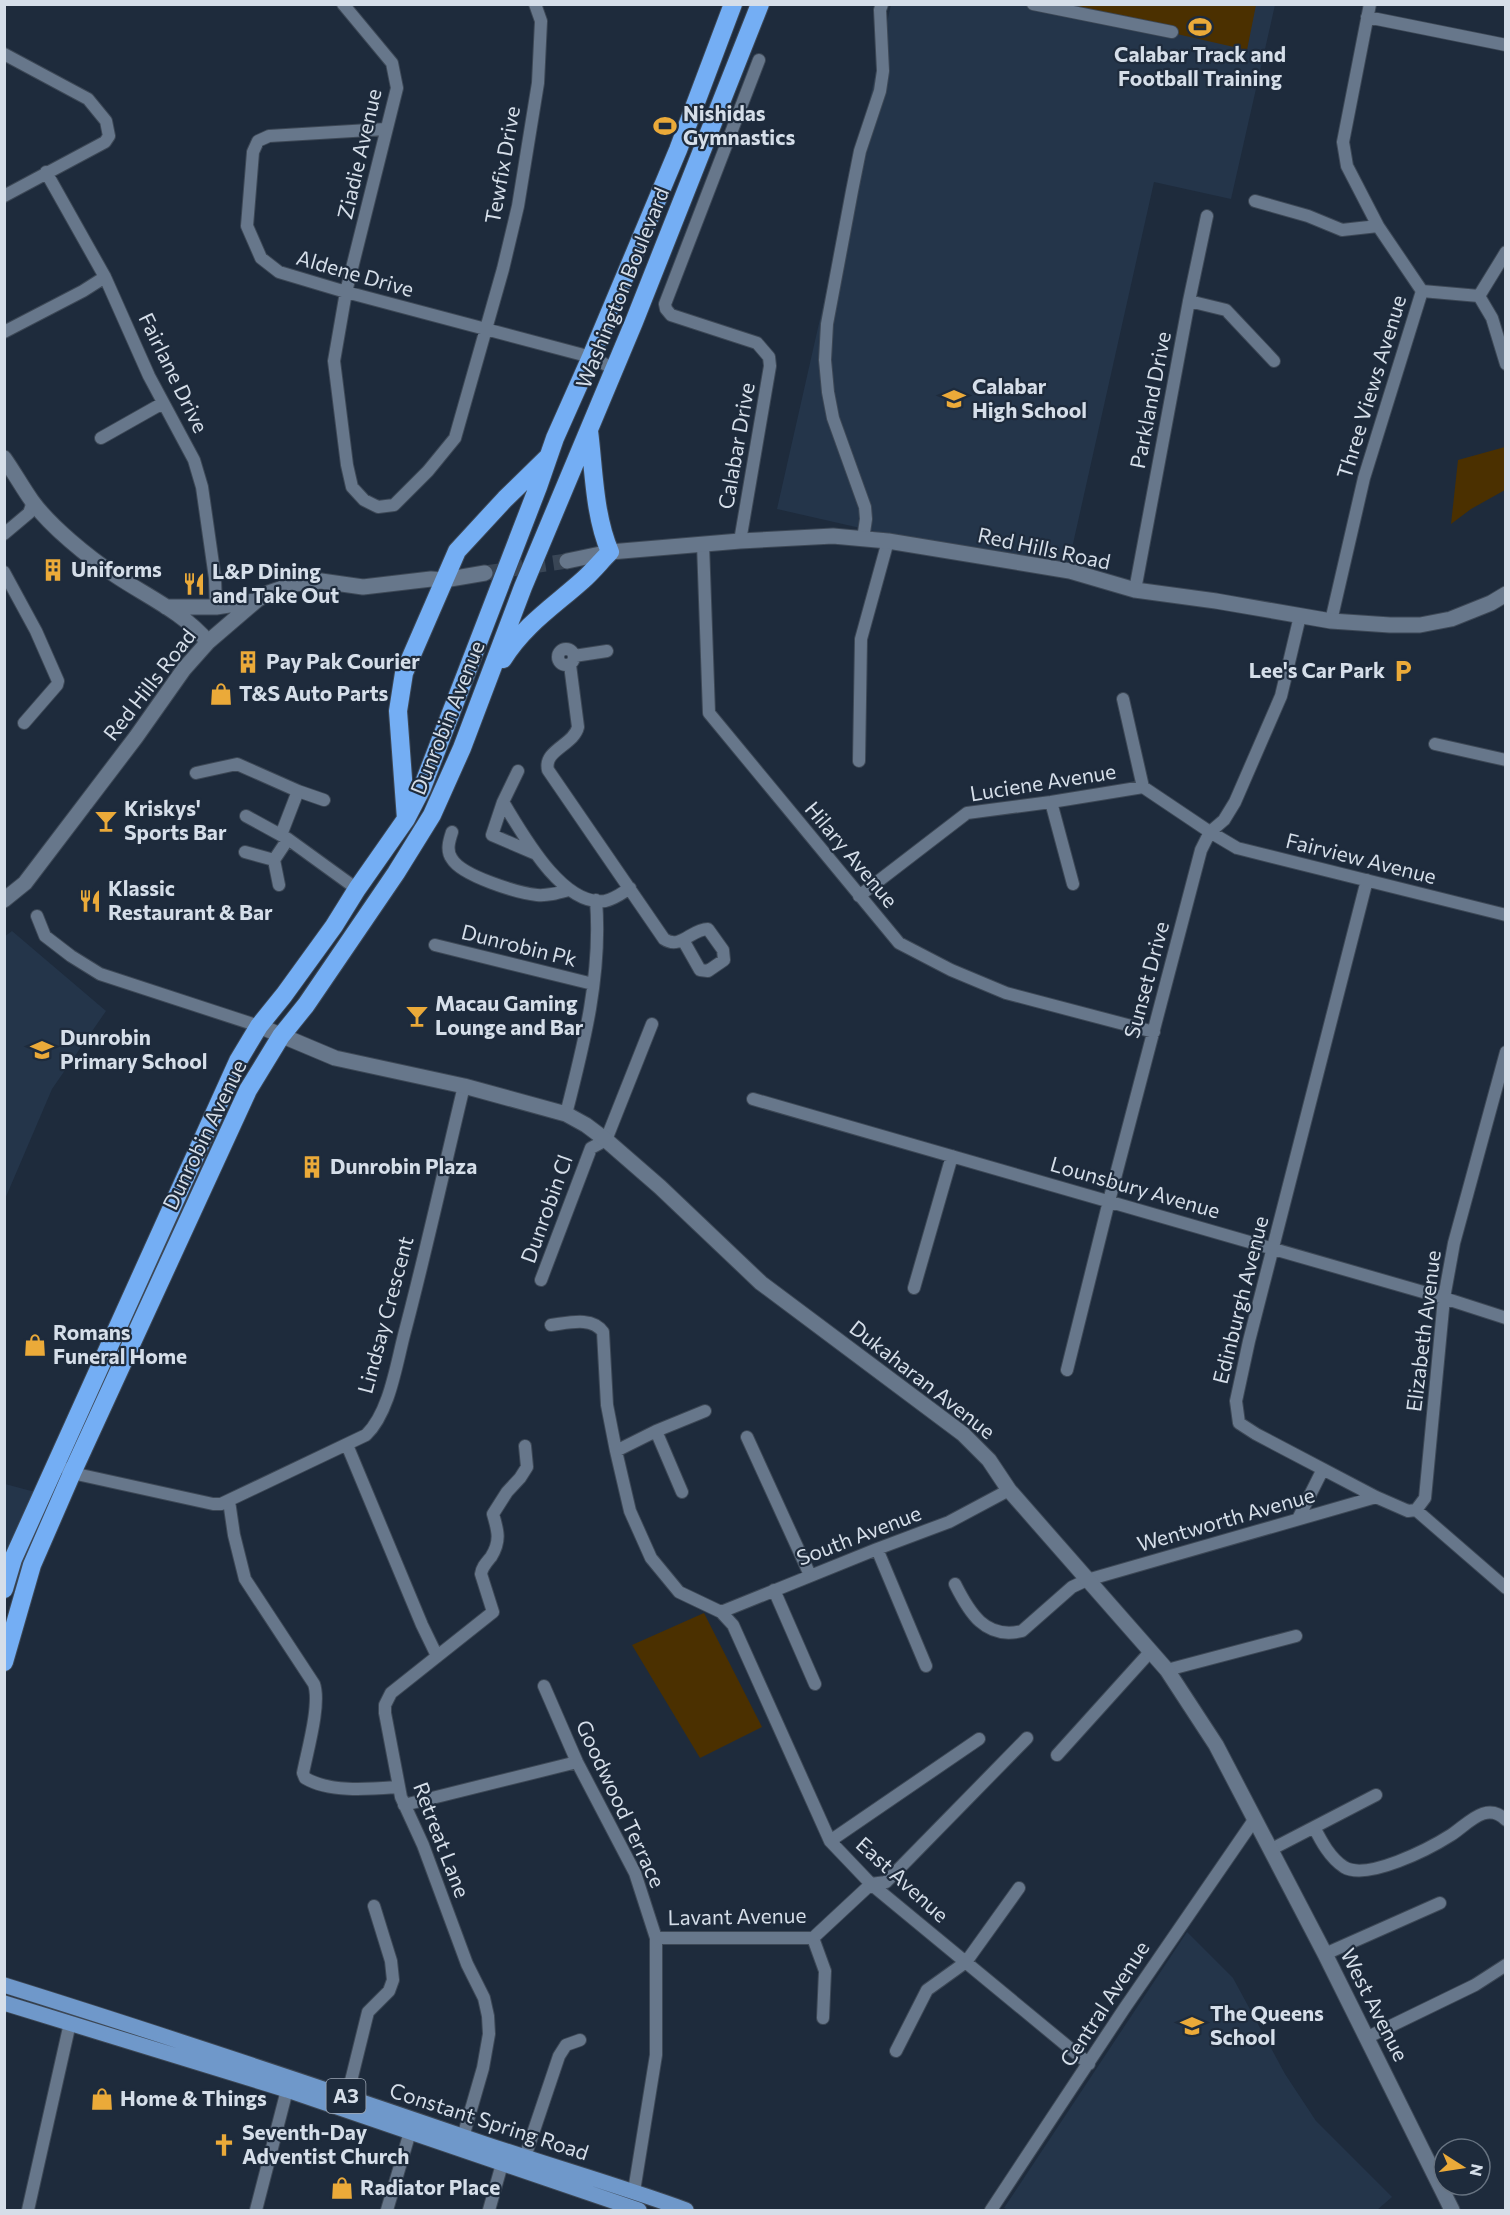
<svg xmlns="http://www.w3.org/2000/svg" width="1510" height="2215" viewBox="0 0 1510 2215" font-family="Commissioner,sans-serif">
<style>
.built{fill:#24354a}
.green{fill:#4b3000}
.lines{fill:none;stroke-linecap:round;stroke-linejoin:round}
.secondary-tunnel{stroke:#394656;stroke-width:15;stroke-dasharray:15 8;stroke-linecap:butt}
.street-casing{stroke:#3d4856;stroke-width:14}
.secondary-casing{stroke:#3d4856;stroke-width:17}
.primary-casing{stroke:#3d4856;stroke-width:17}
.highway-casing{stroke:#3d4856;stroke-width:20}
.street{stroke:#67778b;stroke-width:12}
.secondary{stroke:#67778b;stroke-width:15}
.primary{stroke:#6f98ca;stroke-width:15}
.highway{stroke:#74aef4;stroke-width:18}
.labels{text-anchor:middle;stroke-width:4.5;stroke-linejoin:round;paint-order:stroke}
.shield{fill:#1e2b3c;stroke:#9ea8b5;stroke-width:1.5}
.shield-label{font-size:20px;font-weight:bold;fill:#d5dee9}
.poi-label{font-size:21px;font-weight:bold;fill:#d5dee9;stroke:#1e2b3c;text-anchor:start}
.street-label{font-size:21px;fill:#d5dee9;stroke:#1e2b3c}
</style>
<rect width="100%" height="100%" fill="#1e2b3c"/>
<path class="built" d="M891,5H1275L1231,199L1154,182L1066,575L777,509Z
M12,931L106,1011L52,1089L5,1199L4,937Z
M5,1484L35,1492L5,1558Z
M1187,1932L1233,1978L1285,2074L1316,2121L1392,2197L1377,2210H1009L1004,2208Z"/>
<path class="green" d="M1050,5H1256L1247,50Z
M1505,447V490L1471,509L1451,524L1458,460Z
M704,1613L762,1727L700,1758L632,1645Z"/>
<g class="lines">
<path class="secondary-tunnel" d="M485,573L567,561"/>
<g class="street-casing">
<path id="street" d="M343,4L392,63L397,88L346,292L334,361L347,465L352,487L364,500L378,507L394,505L428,471L455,438L503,269L518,206L538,83L541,21L535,4
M1033,4L1172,32
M1370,4L1343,142L1347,166L1378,226L1422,291
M1367,17L1506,45
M4,54L88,99L106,121L109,136L105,142L4,196
M386,129L269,136L258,141L253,152L247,226L261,258L279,272L346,292L591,357L614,369
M46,172L105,277L149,376L194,460L202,487L215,578L216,607
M1255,201L1308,216L1342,230L1378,226
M1422,291L1479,296
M1479,296L1492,318L1506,364
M1479,296L1506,252
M1189,301L1226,310L1274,361
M4,332L83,291L105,277
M101,438L163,403
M4,534L29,513L33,502
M863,539L866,519L865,507L833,418L828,392L825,360L827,324L852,191L860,151L880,91L883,71L880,10L882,4
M740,541L770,366L769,357L757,343L671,315L666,309L665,304L759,60
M703,544L709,713L899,943L951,970L1006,993L1154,1032
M4,572L36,631L58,681L57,685L24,723
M1135,590L1189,301L1207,216
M1331,621L1364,478L1422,291
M558 657a8 8 0 1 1 16 0a8 8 0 1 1-16 0Z
M574,656L607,651
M570,665L578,727C574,745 543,750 548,770L664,939C681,950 691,929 708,929L723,950L724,960L708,971L700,970L683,940
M1123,699L1143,787
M1435,744L1506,760
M859,761L861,639L888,541
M518,771L503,802L492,835L534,853
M196,773L237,764L298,791
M503,802C522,833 562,907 605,901C615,899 622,893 630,888
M1051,802L1073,884
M246,816L288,839L357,889
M452,832C449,841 446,851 452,859C462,876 518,893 537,895C548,896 558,893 569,890
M281,835L298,791L324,800
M245,852L274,860
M1367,880L1249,1341L1236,1401L1239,1423L1256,1434L1376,1497L1408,1511L1416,1510L1506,1588
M279,885L274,860L288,839
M859,896L967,813L1051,802L1143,787L1210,832L1237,848L1506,915
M37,916L45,936L71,956L100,974L259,1026
M435,945L593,984
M753,1099L1444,1298L1506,1318
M566,1114C584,1044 602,974 596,900
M541,1280L591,1148L606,1140L652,1024
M914,1288L952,1156
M551,1325C568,1323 592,1316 603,1332L607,1405L616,1451L630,1511L651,1558L679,1592L721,1612L733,1625L830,1841L871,1884L1089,2064
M1067,1370L1109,1201L1201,850L1210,832L1224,820L1235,802L1281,696L1300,616
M656,1431L682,1492
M747,1437L810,1575
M347,1445L422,1625L437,1656
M616,1451L656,1431L705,1411
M67,1469L72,1473L213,1504H221L366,1435C389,1413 396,1366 404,1335C426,1252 444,1169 464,1086
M229,1501L234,1535L245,1579L314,1684C321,1704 307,1752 303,1773L305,1778C330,1793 371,1789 398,1787
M1416,1510L1425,1498L1444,1298L1454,1243L1506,1052
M1298,1519L1323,1469
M877,1549L926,1666
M955,1584C969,1612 985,1640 1022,1631L1072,1587L1087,1580L1376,1497
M774,1590L815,1684
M721,1612L877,1549L949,1522L1009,1490
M1167,1670L1296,1636
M544,1686L577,1762L635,1873L656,1938V2055L634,2191
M1057,1755L1150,1652
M404,1805L577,1762
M1314,1827C1321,1841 1330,1858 1344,1867C1367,1881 1429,1849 1451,1835C1467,1825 1486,1800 1506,1820
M830,1841L979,1739
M1270,1850L1376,1795
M656,1938H813L871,1884L886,1882L1027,1738
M813,1938L825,1971L823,2018
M1325,1954L1440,1903
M1366,2038L1475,1985L1506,1965
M896,2051L927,1990L966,1962L1019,1888
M347,2097L368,2012L389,1991L393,1980L391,1961L374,1906
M463,2137L483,2068L489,2034L488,2016L484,1998L467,1964L423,1845L401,1797L385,1713V1705L391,1693L493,1612L481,1574C482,1567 486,1563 491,1557C501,1541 498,1531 493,1514L507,1492L520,1478L527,1467L525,1446
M525,2157L559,2056L566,2045L580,2040
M28,2210L70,2023
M256,2210L287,2090
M387,2210L410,2132
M489,2210L502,2164
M991,2210L1124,2009L1254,1820"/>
</g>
<g class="secondary-casing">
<path id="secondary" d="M4,458C14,472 22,487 32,501C50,526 88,557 115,575C146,596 183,612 208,642
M567,561L610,552L740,541L833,536L888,541L1070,571L1135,590L1216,601L1331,621L1390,625H1420L1451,619L1491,603L1506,594
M166,607H216L255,601
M4,900L25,883L136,737L184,669L208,642L257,600L268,593L294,584L321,581L363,587L431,579L444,580L485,573
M259,1026L335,1058L464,1086L566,1114L586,1125L606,1140L660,1187L761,1283L963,1434L989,1460L1009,1490L1167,1670L1216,1745L1325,1954L1452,2210"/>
</g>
<g class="primary-casing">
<path id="primary" d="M4,1985C158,2033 310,2084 462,2136C536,2162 612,2183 686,2210
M4,2003L287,2090L639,2210"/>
</g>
<g class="highway-casing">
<path id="highway" d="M503,659C524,625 554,606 583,580C593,571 601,561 610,552C594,515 594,470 589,431
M406,819L398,711L404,673L457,551L505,499L547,458
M4,1589L13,1559L238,1061L259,1026L284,995L334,926L357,889L406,819L422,788L538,487L555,438L591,357L678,150L733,4
M4,1662L32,1565L72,1473L248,1090L281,1036L306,1005L396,873L432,815L462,748L523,587L634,322L760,4"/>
</g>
<use href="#street" class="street"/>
<use href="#secondary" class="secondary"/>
<use href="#primary" class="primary"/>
<use href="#highway" class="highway"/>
</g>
<defs>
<g id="stadium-bare" transform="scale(1.8)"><path d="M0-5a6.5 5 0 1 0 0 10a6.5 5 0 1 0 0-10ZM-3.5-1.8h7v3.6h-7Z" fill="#ebaa39" stroke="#1e2b3c" stroke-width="2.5" paint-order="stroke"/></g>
<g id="school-bare" transform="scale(1.8)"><path d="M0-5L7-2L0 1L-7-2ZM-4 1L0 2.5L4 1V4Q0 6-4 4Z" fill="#ebaa39" stroke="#1e2b3c" stroke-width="2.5" paint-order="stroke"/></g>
<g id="building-bare" transform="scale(1.8)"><path d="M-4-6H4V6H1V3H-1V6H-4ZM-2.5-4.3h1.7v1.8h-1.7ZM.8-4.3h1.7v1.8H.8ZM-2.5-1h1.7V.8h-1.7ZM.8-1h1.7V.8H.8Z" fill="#ebaa39" stroke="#1e2b3c" stroke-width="2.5" paint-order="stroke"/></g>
<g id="restaurant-bare" transform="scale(1.8)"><path d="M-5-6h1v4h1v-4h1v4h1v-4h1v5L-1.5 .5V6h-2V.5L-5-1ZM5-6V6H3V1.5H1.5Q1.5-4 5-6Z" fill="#ebaa39" stroke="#1e2b3c" stroke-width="2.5" paint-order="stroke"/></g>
<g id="parking-bare" transform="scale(1.8)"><path d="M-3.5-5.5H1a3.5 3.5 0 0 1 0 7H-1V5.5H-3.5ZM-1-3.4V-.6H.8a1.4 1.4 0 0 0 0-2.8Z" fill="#ebaa39" stroke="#1e2b3c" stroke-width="2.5" paint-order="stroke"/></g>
<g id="shop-bare" transform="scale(1.8)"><path d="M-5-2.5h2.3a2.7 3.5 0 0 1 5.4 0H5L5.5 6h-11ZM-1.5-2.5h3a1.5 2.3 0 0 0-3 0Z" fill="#ebaa39" stroke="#1e2b3c" stroke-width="2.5" paint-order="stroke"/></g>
<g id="bar-bare" transform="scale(1.8)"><path d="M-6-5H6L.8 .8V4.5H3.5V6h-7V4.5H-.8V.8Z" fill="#ebaa39" stroke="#1e2b3c" stroke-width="2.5" paint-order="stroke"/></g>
<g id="church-bare" transform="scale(1.8)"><path d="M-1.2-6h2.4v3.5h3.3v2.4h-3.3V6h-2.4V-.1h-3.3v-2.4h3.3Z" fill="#ebaa39" stroke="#1e2b3c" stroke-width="2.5" paint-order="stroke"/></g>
</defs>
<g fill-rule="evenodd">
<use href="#stadium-bare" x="1200" y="27"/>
<use href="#stadium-bare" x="665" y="126"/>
<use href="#school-bare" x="954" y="399"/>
<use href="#building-bare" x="53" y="570"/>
<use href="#restaurant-bare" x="194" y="584"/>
<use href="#building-bare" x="248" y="662"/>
<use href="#parking-bare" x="1403" y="671"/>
<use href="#shop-bare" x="221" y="694"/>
<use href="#bar-bare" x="106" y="821"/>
<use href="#restaurant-bare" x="90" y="901"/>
<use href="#bar-bare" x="417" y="1016"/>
<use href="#school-bare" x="42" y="1050"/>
<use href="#building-bare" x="312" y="1167"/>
<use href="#shop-bare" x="35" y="1345"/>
<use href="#school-bare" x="1192" y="2026"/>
<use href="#shop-bare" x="102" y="2099"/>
<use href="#church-bare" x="224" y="2145"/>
<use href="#shop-bare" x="342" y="2188"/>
</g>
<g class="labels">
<rect class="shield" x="326.5" y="2079" width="39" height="34" rx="4.5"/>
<g class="shield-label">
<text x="346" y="2103">A3</text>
</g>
<g class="poi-label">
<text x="1200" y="62" text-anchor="middle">Calabar Track and<tspan x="1200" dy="24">Football Training</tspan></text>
<text x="683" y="121">Nishidas<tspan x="683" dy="24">Gymnastics</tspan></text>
<text x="972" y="394">Calabar<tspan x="972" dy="24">High School</tspan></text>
<text x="71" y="577">Uniforms</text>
<text x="212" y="579">L&amp;P Dining<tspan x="212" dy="24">and Take Out</tspan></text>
<text x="266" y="669">Pay Pak Courier</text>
<text x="1385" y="678" text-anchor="end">Lee's Car Park</text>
<text x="239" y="701">T&amp;S Auto Parts</text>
<text x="124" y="816">Kriskys'<tspan x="124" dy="24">Sports Bar</tspan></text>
<text x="108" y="896">Klassic<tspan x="108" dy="24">Restaurant &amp; Bar</tspan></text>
<text x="435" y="1011">Macau Gaming<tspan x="435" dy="24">Lounge and Bar</tspan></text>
<text x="60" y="1045">Dunrobin<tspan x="60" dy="24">Primary School</tspan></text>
<text x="330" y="1174">Dunrobin Plaza</text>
<text x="53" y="1340">Romans<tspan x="53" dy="24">Funeral Home</tspan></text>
<text x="1210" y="2021">The Queens<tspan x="1210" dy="24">School</tspan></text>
<text x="120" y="2106">Home &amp; Things</text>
<text x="242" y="2140">Seventh-Day<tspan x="242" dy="24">Adventist Church</tspan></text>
<text x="360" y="2195">Radiator Place</text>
</g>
<g class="street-label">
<text transform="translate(360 154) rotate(-77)" y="7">Ziadie Avenue</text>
<text transform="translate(503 165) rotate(-80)" y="7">Tewfix Drive</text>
<text transform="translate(355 274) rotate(16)" y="7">Aldene Drive</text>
<text transform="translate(623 288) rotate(-68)" y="7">Washington Boulevard</text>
<text transform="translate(173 373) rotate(64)" y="7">Fairlane Drive</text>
<text transform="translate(1372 387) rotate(-73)" y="7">Three Views Avenue</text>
<text transform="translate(1151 400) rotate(-79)" y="7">Parkland Drive</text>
<text transform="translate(737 446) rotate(-80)" y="7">Calabar Drive</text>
<text transform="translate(1044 549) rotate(12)" y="7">Red Hills Road</text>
<text transform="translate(150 685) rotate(-52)" y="7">Red Hills Road</text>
<text transform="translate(448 718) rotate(-68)" y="7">Dunrobin Avenue</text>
<text transform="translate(1043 783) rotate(-9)" y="7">Luciene Avenue</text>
<text transform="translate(851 855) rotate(50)" y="7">Hilary Avenue</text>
<text transform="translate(1361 859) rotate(14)" y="7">Fairview Avenue</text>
<text transform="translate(519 946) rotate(14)" y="7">Dunrobin Pk</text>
<text transform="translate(1147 980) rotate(-75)" y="7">Sunset Drive</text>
<text transform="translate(205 1135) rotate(-64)" y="7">Dunrobin Avenue</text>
<text transform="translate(1135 1188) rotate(16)" y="7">Lounsbury Avenue</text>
<text transform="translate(547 1209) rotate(-70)" y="7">Dunrobin Cl</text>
<text transform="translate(1241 1300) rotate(-76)" y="7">Edinburgh Avenue</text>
<text transform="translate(386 1315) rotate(-75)" y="7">Lindsay Crescent</text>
<text transform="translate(1424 1331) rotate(-83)" y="7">Elizabeth Avenue</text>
<text transform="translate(922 1380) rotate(38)" y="7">Dukaharan Avenue</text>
<text transform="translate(1226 1520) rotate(-16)" y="7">Wentworth Avenue</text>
<text transform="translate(859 1536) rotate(-21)" y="7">South Avenue</text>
<text transform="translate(620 1804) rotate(65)" y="7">Goodwood Terrace</text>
<text transform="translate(441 1840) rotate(69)" y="7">Retreat Lane</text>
<text transform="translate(902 1880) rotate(42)" y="7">East Avenue</text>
<text transform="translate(737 1917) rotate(-1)" y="7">Lavant Avenue</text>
<text transform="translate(1105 2004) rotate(-57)" y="7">Central Avenue</text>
<text transform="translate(1374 2005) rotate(63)" y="7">West Avenue</text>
<text transform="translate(489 2122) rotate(18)" y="7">Constant Spring Road</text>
</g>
</g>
<rect width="1510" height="2215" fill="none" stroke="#d5dee9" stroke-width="12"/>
<g transform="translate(1462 2167) rotate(102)"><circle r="28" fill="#1e2b3c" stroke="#677381" stroke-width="1.5"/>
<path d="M0-4.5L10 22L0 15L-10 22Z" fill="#ebaa39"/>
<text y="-9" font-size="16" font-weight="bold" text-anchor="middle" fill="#d5dee9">N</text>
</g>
</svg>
